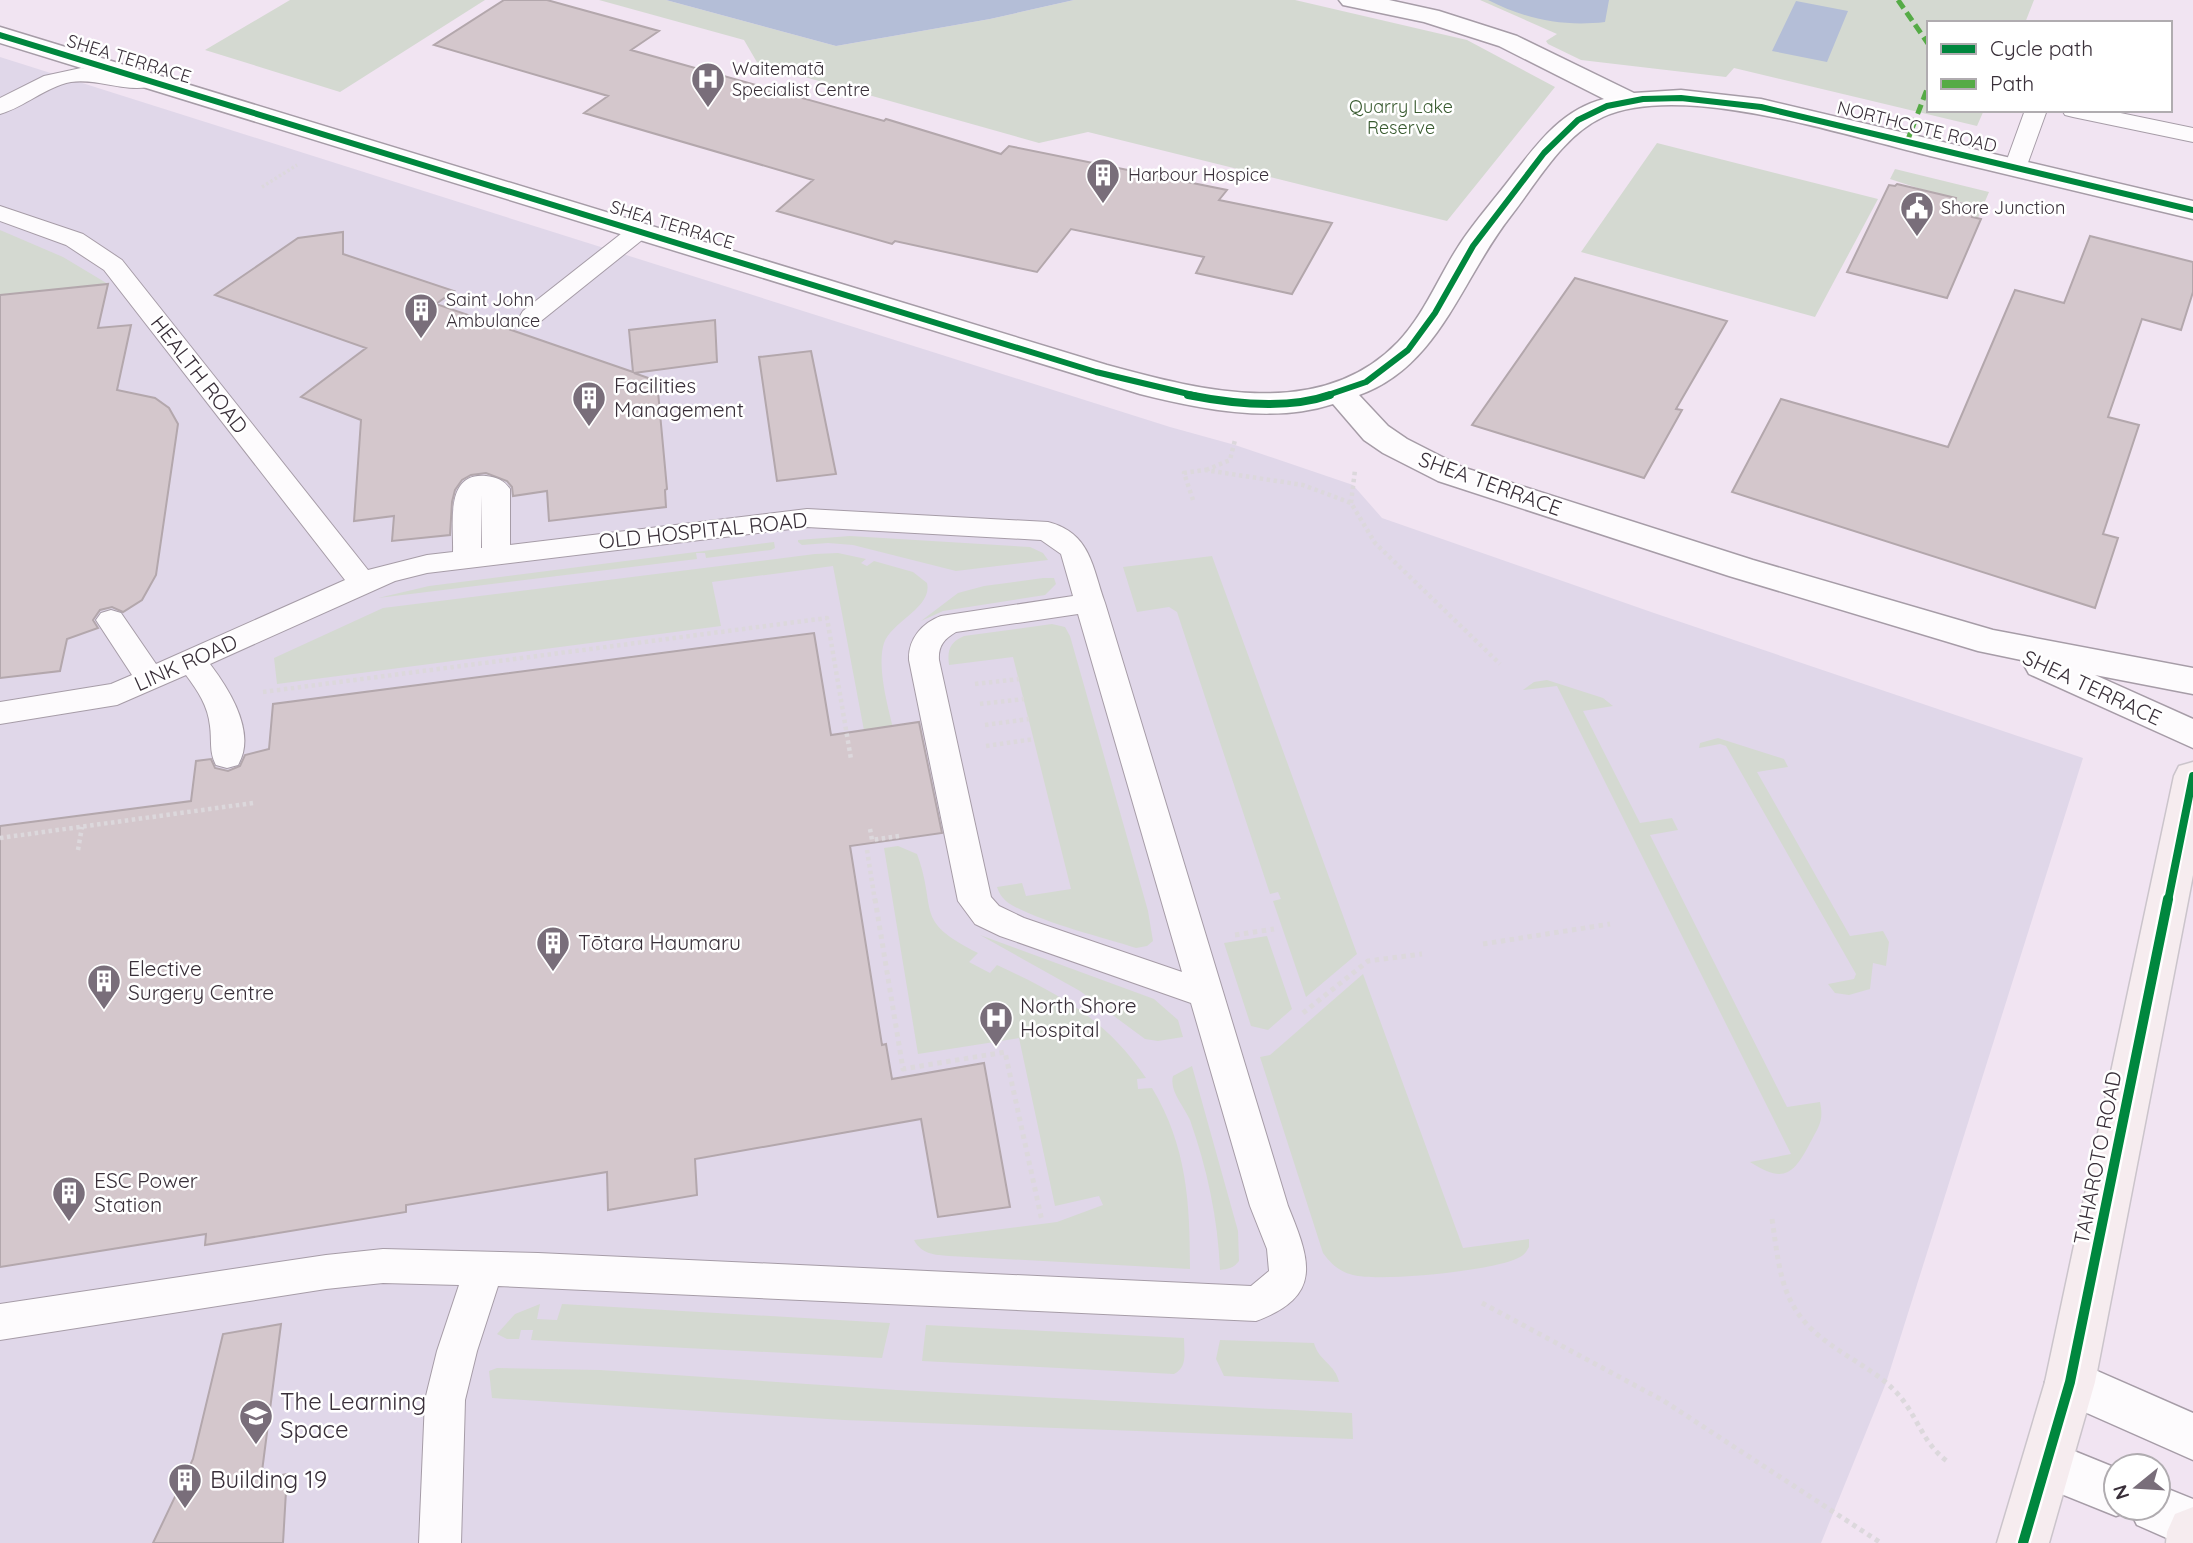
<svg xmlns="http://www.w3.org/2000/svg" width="2193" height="1543" viewBox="0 0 2193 1543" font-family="Quicksand,sans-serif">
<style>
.medical{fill:#e0d7e9}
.green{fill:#d4d9d1}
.water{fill:#b4bed7}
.building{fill:#d4c7cc;stroke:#b3a7ac;stroke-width:2}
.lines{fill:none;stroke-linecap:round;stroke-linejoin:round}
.lane-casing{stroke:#a69ca7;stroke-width:2}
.street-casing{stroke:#a69ca7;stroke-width:3}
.primary-casing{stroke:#cbc4cb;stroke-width:3}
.path-far2{stroke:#dcd8dc;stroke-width:3.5;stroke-dasharray:2.5 2.5;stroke-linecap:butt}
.path-far1{stroke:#dcd8dc;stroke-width:4.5;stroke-dasharray:3.5 3.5;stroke-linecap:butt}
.path{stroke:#dcd8dc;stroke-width:5;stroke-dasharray:4.5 4.5;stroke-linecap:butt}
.lane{fill:#fdfbfd;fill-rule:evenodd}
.street{fill:#fdfbfd;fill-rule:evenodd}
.primary{fill:#f6ecef;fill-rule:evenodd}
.quiet{stroke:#55ab46;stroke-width:5;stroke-dasharray:10 5;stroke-linecap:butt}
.cycleway-far2-casing{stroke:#fff;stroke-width:10}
.cycleway-far1-casing{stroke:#fff;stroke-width:12}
.cycleway-casing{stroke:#fff;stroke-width:15}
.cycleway-far2{stroke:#00873e;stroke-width:6}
.cycleway-far1{stroke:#00873e;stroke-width:8}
.cycleway{stroke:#00873e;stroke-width:10}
.labels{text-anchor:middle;stroke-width:5;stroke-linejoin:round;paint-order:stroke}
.far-street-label{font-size:18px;fill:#392f39;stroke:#fff}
.far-poi-label{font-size:18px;fill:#392f39;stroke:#fff;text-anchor:start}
.far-park-label{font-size:18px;fill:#395b30;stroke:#fff}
.street-label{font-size:21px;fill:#392f39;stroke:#fff}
.poi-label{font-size:21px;fill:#392f39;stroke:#fff;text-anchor:start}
.near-poi-label{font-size:24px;fill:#392f39;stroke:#fff;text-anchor:start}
</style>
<rect width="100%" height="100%" fill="#f1e4f2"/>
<path class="medical" d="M0,57L1170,427L1235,445L1353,485L1382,518L1654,613L2083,758L1886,1383L1821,1543H0Z"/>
<path class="green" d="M290,0H485L340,92L205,50Z
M599,0H666L836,46L990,19L1074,0H1295L1467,40L1555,87L1447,221L1088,132L1039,143L758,64L744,40Z
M1480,0H2034L2025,23H1929V110H1984L1977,126L1734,68L1726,77L1581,60L1548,44L1546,41L1557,34Z
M1657,143L1878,199L1815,317L1581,252Z
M1895,169L1989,192L1978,218L1972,217L1976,207L1890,179Z
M0,230L63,257L108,284L0,295Z
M850,536L1030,547L1043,553L1048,560L956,571L853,545L828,543L802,545L798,542V540Z
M774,542L775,548L771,550L706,558L705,553H696L697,559L378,598L429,586Z
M815,554L838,553L866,559L861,563L867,566L874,561L913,572L927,583C933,607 891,622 884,643C875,671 893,724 899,752L869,757L833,566L712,582L721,626L277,684L274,658L383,608Z
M1212,556L1357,954L1306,997L1273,901L1281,899L1278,892L1270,894L1177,612L1169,607L1137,612L1123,567Z
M1043,578H1054L1056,584L1045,595L943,611L921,621L958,593L984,586Z
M1052,624L1065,627L1070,636L1148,911L1153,941L1147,946L1136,948C1101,937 1040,922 1010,904C1004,900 999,894 997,887L1022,883L1026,896L1071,889L1013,657L949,665C947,650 950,642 964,636Z
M1547,680L1603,698L1613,706L1583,711L1640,823L1672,818L1678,830L1650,835L1787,1107L1820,1102C1824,1121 1819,1126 1810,1143C1793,1176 1783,1183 1750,1162L1791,1154L1557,686L1523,690L1534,682Z
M1718,738L1784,759L1788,767L1757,772L1850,936L1883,931L1889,942L1886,966L1873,963L1870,989L1849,995L1835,993L1828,984L1854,979L1856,974L1726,746L1720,744L1699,748L1700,743Z
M898,846L917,854C938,911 912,920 978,953L969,962L990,973L997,965C1061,995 1105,1018 1146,1078L1137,1079L1138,1089L1152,1088C1187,1146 1190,1203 1190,1269L949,1256C935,1255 921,1254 914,1240L1057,1222L1103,1205L1099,1196L1055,1206L1019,1038L918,1054L884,848Z
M980,935L1154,999L1178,1020L1183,1037L1158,1041L1145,1039L1080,991Z
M1267,936L1292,1009L1268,1030L1251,1026L1224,943Z
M1363,974L1463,1248L1529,1239V1247C1526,1252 1524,1256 1518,1258C1493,1271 1380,1282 1353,1275C1340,1272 1331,1264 1323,1253L1260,1057L1270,1055Z
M1192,1066L1238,1231L1239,1261C1234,1268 1228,1269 1220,1270C1218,1219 1207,1168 1190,1120C1184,1106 1169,1091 1173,1076Z
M540,1304L537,1319L557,1320L562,1304L890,1323L882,1358L531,1340L533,1330H521L519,1339H507L497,1334L515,1314Z
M926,1325L1184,1338C1184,1352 1188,1367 1174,1374L922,1361Z
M1220,1340L1314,1343C1318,1360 1336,1365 1339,1382L1224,1376L1216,1359Z
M497,1368L600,1370L897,1390L1352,1413L1353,1439L844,1420L492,1398L489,1371Z"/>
<path class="water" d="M666,0H1074L990,19L836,46Z
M1488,0H1609L1605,22C1563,27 1525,19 1488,0Z
M1796,1L1848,11L1827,62L1772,51Z"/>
<path class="building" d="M504,0H547L659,31L631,50L884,121L886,119L1001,154L1009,146L1227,190L1219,200L1332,223L1292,294L1196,273L1204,257L1071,229L1037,272L895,241L892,244L777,211L813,180L584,113L608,96L434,45Z
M1897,184L1956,198L1955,202L1976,207L1972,217L1981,219L1947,298L1847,272L1889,185L1895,186Z
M343,232V254L454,291L436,304L633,372L629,330L715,320L717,362L634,373L657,381L667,489L665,490L666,507L549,521L547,491L513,496L512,487L507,481L486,473L471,475L462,480L455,490L452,502L450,535L392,541L394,516L354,521L361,420L301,397L366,348L215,295L298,238Z
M2090,236L2193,262V292L2181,330L2142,319L2108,417L2139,425L2103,534L2118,538L2095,608L1732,492L1781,399L1948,447L2015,290L2064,303Z
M1575,278L1727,321L1676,409L1682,410L1644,478L1472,425Z
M108,284L98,328L131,325L117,390L155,398L169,408L178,424L156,575L142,600L123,612L112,607L100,610L93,620L98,628L67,639L60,671L0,678V295Z
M811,351L836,474L777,481L759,357Z
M814,633L831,735L919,722L942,833L850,846L882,1045L886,1044L892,1079L984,1063L1010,1207L938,1217L921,1119L695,1159L697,1195L608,1210L607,1172L406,1205V1212L205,1245L206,1234L0,1267V826L191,801L196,761L211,759L215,768L228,771L240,766L245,755L269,749L273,704Z
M281,1324L261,1479L287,1474L283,1543H153L193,1459L223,1334Z"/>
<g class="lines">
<g class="lane-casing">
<path id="lane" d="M81,68L140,76L148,77L151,82L148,87C125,92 96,78 71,82C45,87 25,107 0,114V98L44,76Z
M2025,110H2047L2026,168L2023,173H2007L2004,168Z
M2062,110H2106L2193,128V142L2073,117L2065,115Z
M0,206L83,234L122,260L368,570L427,555L453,552C454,525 444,472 486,476C496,477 504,480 510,489V545L807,509L1048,522C1091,533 1092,567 1105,603L1288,1206C1310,1260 1324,1296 1256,1321L498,1286L477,1351L465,1400L461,1543H419L425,1400L437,1351L459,1285L383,1283L326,1289L0,1340V1304L326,1255L383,1249L538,1253L1251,1286L1269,1271L1267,1249L1250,1206L1191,1003L1000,936L975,924L958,901L909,660C908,639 922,623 941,616L1073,596L1061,554L1041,540L807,527L427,573L395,581L210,664C229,689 257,733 238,765L227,768L216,765C209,753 212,740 210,726C208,706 198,691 186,675L117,705L0,724V702L111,684L132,675L96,620L101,613L111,610L121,613L156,664L345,580L104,270L66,245L0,221ZM482,494V548H481L482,495ZM1078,614L1182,972L1024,918L999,906L991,897L939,660C938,646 944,639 956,632Z
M639,224L647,226L651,231L647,236L541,321L532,323L523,321L520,316L523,311L631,226Z"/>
</g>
<g class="street-casing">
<path id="street" d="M1339,0H1389L1439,11L1517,36L1634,93L1681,90L1761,99L2193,201V219C2105,198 2018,177 1930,156C1847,136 1682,81 1603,117C1562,136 1537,183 1510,217C1462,278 1439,367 1359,395L1388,426L1407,439L1462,467L1753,560L1993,630L2193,668V694L2095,675L2193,719V748L2029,674L2024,665L2026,661L1978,651L1729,576L1438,481L1383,453L1364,440L1333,404C1272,424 1200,409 1140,394L0,43V27L1107,365C1202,391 1321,422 1398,342C1424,315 1438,278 1458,247C1475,220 1497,197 1516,171C1540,140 1564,109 1604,99L1499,46L1424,22L1343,5Z
M2070,1359L2193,1413V1460L2053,1398L2045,1382L2053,1366Z
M2047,1440L2116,1468V1508H2158V1485L2193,1499V1543H2178L2137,1525L2130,1511L2116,1516L2029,1481L2022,1464L2029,1447Z"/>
</g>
<g class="primary-casing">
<path id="primary" d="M2193,762V875L2095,1382L2049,1543H1997L2045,1382L2174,776L2179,766Z
M2193,1507V1543H2166L2167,1532L2175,1514Z"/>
</g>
<path class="path-far2" d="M262,187L297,165"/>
<path class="path-far1" d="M1206,470L1230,460L1235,440
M1193,500L1184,473L1205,470L1303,485L1351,503L1375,543L1500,664
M1351,503L1355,470
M975,684L1019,679
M263,692L827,618L851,759
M980,704L1024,699
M985,725L1029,719
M986,746L1034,739
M870,829L872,840L899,836
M0,838L253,803
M78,850L82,827
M867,850L875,901"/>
<path class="path" d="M875,899L903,1069L1005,1052L1042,1221
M1235,935L1274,929
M1483,944L1610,924
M1303,1013L1368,961L1422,954
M1772,1219C1781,1281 1782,1314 1840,1351C1859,1364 1880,1375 1896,1392C1917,1414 1922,1443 1947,1461
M1482,1303L1664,1401L1881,1543"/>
<use href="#lane" class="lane"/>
<use href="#street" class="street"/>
<use href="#primary" class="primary"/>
<path class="quiet" d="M1898,0L1929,45
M1907,142L1929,84"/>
<g class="cycleway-far2-casing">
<path id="cycleway-far2" d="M0,35L1096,372L1197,396
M1325,396L1366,382L1408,350L1435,313L1473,246L1544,153L1578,120L1607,106L1643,99L1681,98L1761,107L2193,210"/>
</g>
<g class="cycleway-far1-casing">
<path id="cycleway-far1" d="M1188,395C1233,404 1287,410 1330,395
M2168,901L2193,776"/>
</g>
<g class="cycleway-casing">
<path id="cycleway" d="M2023,1543L2070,1382L2168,899"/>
</g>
<use href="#cycleway-far2" class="cycleway-far2"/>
<use href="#cycleway-far1" class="cycleway-far1"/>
<use href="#cycleway" class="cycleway"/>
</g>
<defs>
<g id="hospital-pin" transform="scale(1.75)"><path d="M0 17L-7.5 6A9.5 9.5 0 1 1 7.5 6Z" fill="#796e7a" stroke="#fff"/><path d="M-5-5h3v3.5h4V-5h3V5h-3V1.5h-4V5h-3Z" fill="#fff"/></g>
<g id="building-pin" transform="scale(1.75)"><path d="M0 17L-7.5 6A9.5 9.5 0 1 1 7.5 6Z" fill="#796e7a" stroke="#fff"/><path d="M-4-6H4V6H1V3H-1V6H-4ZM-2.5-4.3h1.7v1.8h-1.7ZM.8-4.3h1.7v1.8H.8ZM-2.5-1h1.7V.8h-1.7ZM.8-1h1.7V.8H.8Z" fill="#fff"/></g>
<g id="civic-pin" transform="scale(1.75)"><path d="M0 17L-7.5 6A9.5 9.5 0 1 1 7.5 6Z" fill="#796e7a" stroke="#fff"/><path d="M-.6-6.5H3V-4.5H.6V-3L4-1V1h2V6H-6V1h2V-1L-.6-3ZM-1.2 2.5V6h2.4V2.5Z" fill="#fff"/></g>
<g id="school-pin" transform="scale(1.75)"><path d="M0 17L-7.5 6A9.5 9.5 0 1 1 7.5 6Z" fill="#796e7a" stroke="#fff"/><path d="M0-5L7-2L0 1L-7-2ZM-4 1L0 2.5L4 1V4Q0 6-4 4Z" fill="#fff"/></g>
</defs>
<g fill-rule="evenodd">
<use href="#hospital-pin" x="708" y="79"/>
<use href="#building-pin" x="1103" y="175"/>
<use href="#civic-pin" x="1917" y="208"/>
<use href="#building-pin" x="421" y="310"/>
<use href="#building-pin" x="589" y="398"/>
<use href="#building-pin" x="553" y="943"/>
<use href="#building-pin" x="104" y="981"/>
<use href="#hospital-pin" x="996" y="1018"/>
<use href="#building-pin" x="69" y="1193"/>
<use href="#school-pin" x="256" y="1416"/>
<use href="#building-pin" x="185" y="1480"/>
</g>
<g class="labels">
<g class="far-street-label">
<text transform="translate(129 59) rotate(17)" y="6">SHEA TERRACE</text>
<text transform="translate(1917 127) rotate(14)" y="6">NORTHCOTE ROAD</text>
<text transform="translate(672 225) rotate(17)" y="6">SHEA TERRACE</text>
</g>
<g class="far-poi-label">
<text x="732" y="75">Waitematā<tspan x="732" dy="21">Specialist Centre</tspan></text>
<text x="1128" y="181">Harbour Hospice</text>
<text x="1941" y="214">Shore Junction</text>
<text x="446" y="306">Saint John<tspan x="446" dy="21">Ambulance</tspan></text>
</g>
<g class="far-park-label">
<text x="1401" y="113">Quarry Lake<tspan x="1401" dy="21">Reserve</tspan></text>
</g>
<g class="street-label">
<text transform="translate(199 375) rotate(52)" y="7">HEALTH ROAD</text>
<text transform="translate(1490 484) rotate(20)" y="7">SHEA TERRACE</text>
<text transform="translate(703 531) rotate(-6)" y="7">OLD HOSPITAL ROAD</text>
<text transform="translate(186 663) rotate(-24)" y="7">LINK ROAD</text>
<text transform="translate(2092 688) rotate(25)" y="7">SHEA TERRACE</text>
<text transform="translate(2098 1158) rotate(-79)" y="7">TAHAROTO ROAD</text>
</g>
<g class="poi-label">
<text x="614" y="393">Facilities<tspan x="614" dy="24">Management</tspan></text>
<text x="578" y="950">Tōtara Haumaru</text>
<text x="128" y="976">Elective<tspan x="128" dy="24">Surgery Centre</tspan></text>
<text x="1020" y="1013">North Shore<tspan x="1020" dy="24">Hospital</tspan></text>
<text x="94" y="1188">ESC Power<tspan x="94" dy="24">Station</tspan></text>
</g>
<g class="near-poi-label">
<text x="280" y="1410">The Learning<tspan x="280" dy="28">Space</tspan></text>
<text x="210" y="1488">Building 19</text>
</g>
</g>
<rect x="1927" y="21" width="245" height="91" fill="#ffffff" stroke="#b0acb0" stroke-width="2"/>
<rect x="1941" y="44" width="35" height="10" fill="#00873e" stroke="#b0acb0" stroke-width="2"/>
<text x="1990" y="56" font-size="21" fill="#392f39">Cycle path</text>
<rect x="1941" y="79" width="35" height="10" fill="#55ab46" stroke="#b0acb0" stroke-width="2"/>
<text x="1990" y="91" font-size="21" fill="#392f39">Path</text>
<g transform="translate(2137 1487) rotate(252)"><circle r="33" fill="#ffffff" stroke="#b0acb0" stroke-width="2"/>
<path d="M0-5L12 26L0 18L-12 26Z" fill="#796e7a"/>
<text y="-10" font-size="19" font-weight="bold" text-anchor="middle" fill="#392f39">N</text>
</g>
</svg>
